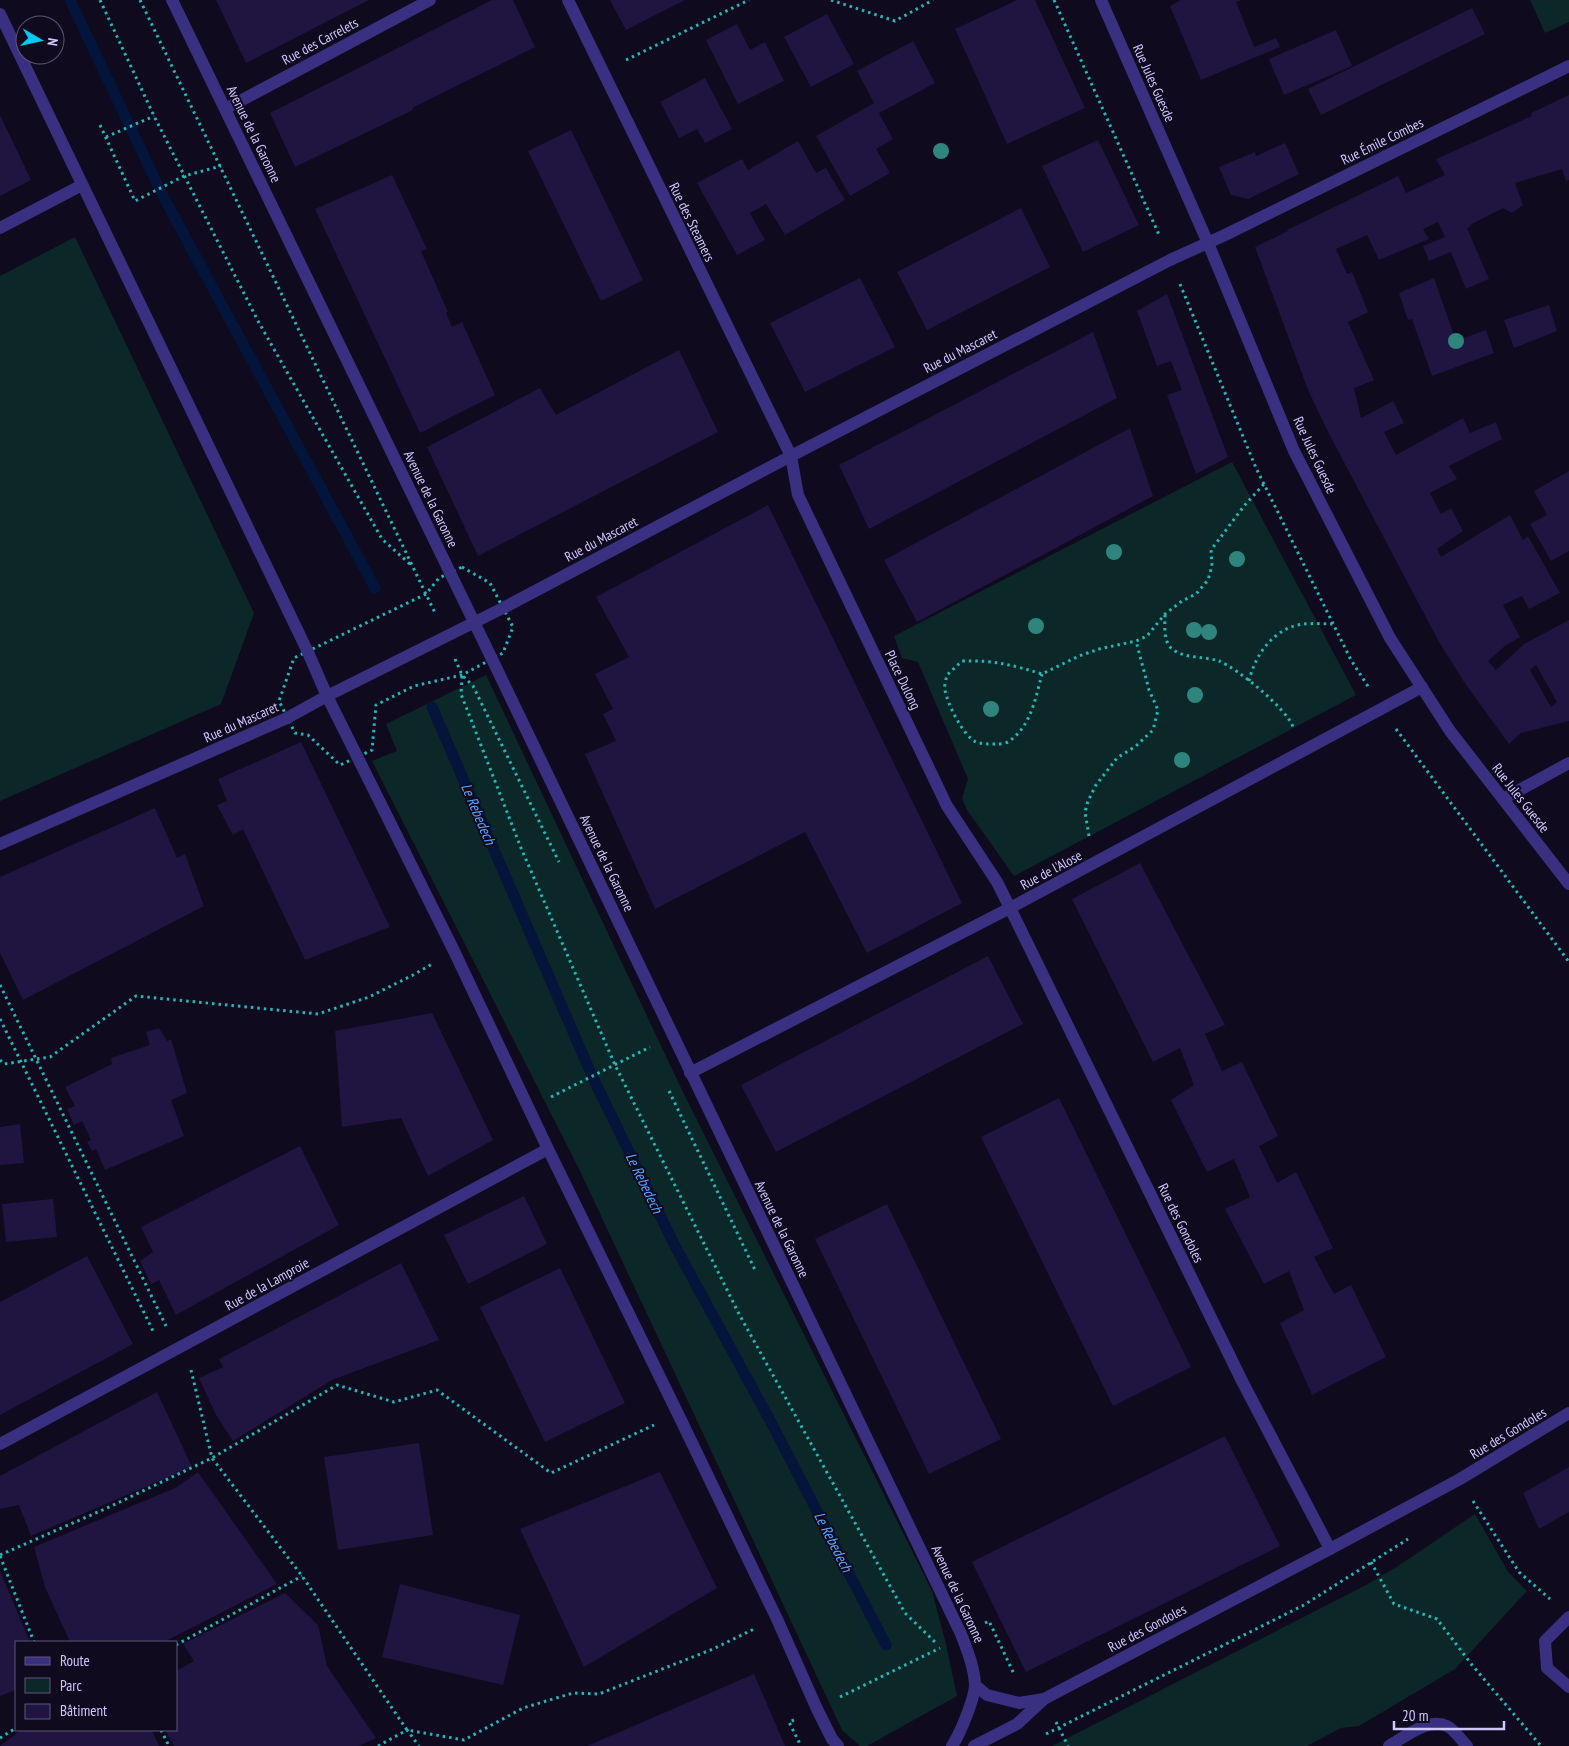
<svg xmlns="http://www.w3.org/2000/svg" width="1569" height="1746" viewBox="0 0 1569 1746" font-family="'PT Sans Narrow',sans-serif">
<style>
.green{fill:#0c2728}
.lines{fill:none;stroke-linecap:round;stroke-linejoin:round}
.stream{stroke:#04153c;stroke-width:11}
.building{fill:#201440;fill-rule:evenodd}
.path{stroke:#22b7b8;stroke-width:3;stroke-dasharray:2.5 4;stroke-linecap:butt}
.service{stroke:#393081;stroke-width:12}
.pedestrian{stroke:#393081;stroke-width:12}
.minor{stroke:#393081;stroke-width:12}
.tertiary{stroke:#393081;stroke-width:12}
.tree{fill:#2f857e}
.labels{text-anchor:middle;stroke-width:4;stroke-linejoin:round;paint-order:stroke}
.street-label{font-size:14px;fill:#d1c7ff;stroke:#0f0a1e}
.water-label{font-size:15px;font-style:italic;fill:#55a5ff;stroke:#0f0a1e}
</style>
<rect width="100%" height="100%" fill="#0f0a1e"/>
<path class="green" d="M1530,0H1569V22L1545,33Z
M75,237L254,613L221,704L0,801V276Z
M1232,462L1356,695L1014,876L967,810L962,798L968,779L918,662L902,658L894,636Z
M486,675L681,1088L932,1591L946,1644L957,1696L867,1746H860L842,1730L580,1171L372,761L397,751L386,724Z
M1475,1514L1508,1572L1527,1591L1455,1669L1359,1726L1341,1728L1307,1746H1052L1366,1585L1395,1568Z"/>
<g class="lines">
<path class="stream" d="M70,0L163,196L375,588
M432,707L593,1078L675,1246L773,1426L886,1645"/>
</g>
<path class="building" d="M216,0H369L246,63Z
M492,0H513L535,47L412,108L413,110L295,167L270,113Z
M610,0H685L626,30Z
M1017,0H1035L1085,108L1007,144L955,29Z
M1181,0H1242L1236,2L1254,47L1276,38L1280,47L1201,80L1170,6Z
M1472,8L1485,34L1321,115L1308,89Z
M827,14L854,64L811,87L784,37Z
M737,24L750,50L765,42L784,81L738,104L706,40Z
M1336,30L1352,66L1284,95L1269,59Z
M913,41L935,83L879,113L893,139L876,149L890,173L850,196L816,136L874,103L857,71Z
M705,78L732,129L705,143L697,129L679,138L660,102Z
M1569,95V180L1566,181L1562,169L1515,183L1523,205L1512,213L1503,208L1470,225L1471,226L1467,228L1489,279L1466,289L1451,252L1429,261L1423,246L1445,237L1438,222L1423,229L1429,239L1379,260L1367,235L1336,249L1347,274L1352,272L1368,312L1348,322L1374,380L1354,388L1361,418L1393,401L1404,423L1384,432L1396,455L1463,418L1470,433L1496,422L1502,439L1449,466L1457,479L1430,493L1441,514L1451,508L1463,531L1437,549L1441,557L1510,515L1523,540L1528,536L1560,593L1529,609L1522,596L1503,605L1520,637L1505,646L1488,661L1496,670L1524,644L1569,620V721L1521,733L1509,744L1464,682L1439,642L1328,432L1308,390L1255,247L1288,231L1287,230L1398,176L1406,193L1445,175L1436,159L1532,116L1531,113ZM1536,665L1557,702L1551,707L1530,670Z
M0,115L31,180L0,196Z
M571,130L643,280L601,301L528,151Z
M1098,140L1139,225L1083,252L1042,166Z
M798,141L816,173L826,168L845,200L785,235L766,204L750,213L765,240L737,255L697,183L742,159L748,170Z
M1285,143L1299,174L1248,199L1231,195L1219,167L1255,152L1256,156Z
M392,175L427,249L421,251L448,312L446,313L452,327L462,322L495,395L420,433L315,209Z
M1021,208L1050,267L927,330L897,272Z
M860,278L895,347L805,392L770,323Z
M1434,278L1456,341L1486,330L1494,353L1432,376L1412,319L1408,320L1399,293Z
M1167,294L1228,457L1196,474L1167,395L1182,390L1171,361L1157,366L1137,311Z
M1549,305L1557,331L1514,348L1504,320Z
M1093,332L1117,398L869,529L839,465Z
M679,350L718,432L478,556L427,447L540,388L556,415Z
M1130,428L1153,496L917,622L884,560Z
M1569,471V551L1551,561L1530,524L1547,515L1534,491Z
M768,505L962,903L867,953L805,832L655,909L585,754L616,741L603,714L613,709L595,674L629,657L596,597Z
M301,742L390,927L305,960L243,829L233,835L217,805L227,801L218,779Z
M155,808L177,858L185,854L204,906L23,1000L0,953V877Z
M1140,863L1225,1025L1205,1034L1222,1071L1242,1062L1278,1136L1259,1146L1277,1183L1296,1172L1333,1248L1314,1257L1334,1294L1351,1285L1386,1357L1312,1395L1280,1323L1304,1310L1289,1271L1264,1284L1225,1209L1250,1197L1234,1159L1207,1172L1171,1100L1194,1085L1180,1048L1153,1062L1072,899Z
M988,956L1023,1024L776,1152L741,1085Z
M432,1013L493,1140L428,1176L401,1118L342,1127L335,1031Z
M159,1028L167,1041L171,1039L187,1093L171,1100L184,1136L105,1170L96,1149L92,1151L87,1142L91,1140L82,1121L74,1125L67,1109L75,1106L65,1087L112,1064L111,1058L150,1045L146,1032Z
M1059,1098L1191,1367L1113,1406L981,1137Z
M20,1124L24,1163L0,1165V1127Z
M300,1146L339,1225L176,1315L159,1280L151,1284L140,1261L153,1252L141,1227Z
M524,1196L547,1244L468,1284L444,1235Z
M53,1199L57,1237L6,1242L2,1204Z
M887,1204L1001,1439L929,1474L815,1239Z
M87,1256L133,1344L0,1415V1302Z
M401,1263L439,1340L332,1380L233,1441L216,1415L199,1378L223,1367L219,1359Z
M560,1268L625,1403L545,1442L480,1307Z
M157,1392L192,1467L31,1536L19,1505L0,1509V1476Z
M1225,1436L1280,1546L1026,1672L972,1562Z
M419,1443L433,1535L338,1550L324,1457Z
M1569,1467V1512L1539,1529L1523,1493Z
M198,1472L277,1584L164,1642H70L45,1587L34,1547L175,1488Z
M660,1472L717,1588L584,1667L520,1529Z
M0,1571L30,1642H16V1690L0,1696Z
M400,1584L520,1615L503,1685L382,1657Z
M285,1593L318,1625L327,1666L376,1738L359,1746H174L165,1730H176V1671L194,1661L183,1644Z
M754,1674L785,1746H587Z
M21,1730H152L159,1746H0Z"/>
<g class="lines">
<path class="path" d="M100,0L154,116L258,321L382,539L412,566
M140,0L436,615
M831,0L895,21L933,0
M1054,0L1160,237
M626,60L749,0
M100,125L135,201L184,176L221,166
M106,137L154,116
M1180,284L1256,468L1351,660L1369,688
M462,567L490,583L513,627L503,653L462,675L414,686L376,705L372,750L340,765L308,735L295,733L279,701L294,658L426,594L439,578Z
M1165,615C1165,625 1163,640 1171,648C1183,659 1204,656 1219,661C1237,668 1287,709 1293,727
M455,659L462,675L473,686L559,862
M1042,674C1036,696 1031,727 1009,741C1006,744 999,744 995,744C988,744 982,744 976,742C963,736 947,703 945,690C944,685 946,679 947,675L962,661C994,660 1012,665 1042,674L1079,656L1099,649L1136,641L1147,636L1165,614L1182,601L1196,594L1208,580L1212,566L1211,550L1244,506L1264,484
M462,676L461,694L521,848L615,1065L739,1314L905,1613L936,1643
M1249,681C1254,659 1268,636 1291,627C1304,622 1320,624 1334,624
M1396,729L1569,962
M1089,836L1085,812L1088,801L1096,785L1117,758L1136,746L1153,730L1158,710L1149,690L1136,641
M0,985L166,1326
M0,1019L154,1333
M0,1060L4,1064L50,1057L136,996L318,1014L369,997L413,975L432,964
M669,1091L756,1272
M551,1097L650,1047
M191,1370L212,1458L302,1576L407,1730L464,1740L523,1708L573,1693L599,1694L713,1649L754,1629
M1473,1501L1519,1572L1550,1599
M0,1555L107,1508L212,1458L337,1385L394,1402L437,1390L551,1473L654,1425
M0,1556L34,1642
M1371,1562L1394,1604L1437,1619L1472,1665L1541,1746
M985,1623L989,1621L1014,1674
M176,1645L302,1576
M840,1697L940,1648
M794,1720L789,1722L801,1746
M1056,1722L1068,1746
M161,1730L169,1746
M1046,1734L1304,1605L1408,1539
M0,1738L16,1728
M378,1746L407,1730L419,1746"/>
<path class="service" d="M1330,1549L1460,1479L1569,1413
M1569,1617L1545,1641L1547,1668L1569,1687
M974,1746L1017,1724L1044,1699"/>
<path class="pedestrian" d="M791,456L798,495L947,806L997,882L1010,908"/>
<path class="minor" d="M172,0L492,659L961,1634C967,1650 974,1666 975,1684C975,1698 960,1734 952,1746
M568,0L791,456
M0,14L307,650L327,696L454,951L548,1149L678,1414L777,1619L817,1709L832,1739L838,1746
M225,109L430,0
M0,228L82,185
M1503,799L1569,763
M0,844L287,718L327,696L503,608L791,456L1170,260L1225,235L1569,66
M690,1073L1010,908L1422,687
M0,1444L548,1149
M975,1685L987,1695L1019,1703L1044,1699L1330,1549L1243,1383L1010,908
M1389,1746C1405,1737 1429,1717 1447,1726C1455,1730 1461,1740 1467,1746"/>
<path class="tertiary" d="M1101,0L1208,243L1294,451L1390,638L1450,731L1569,884"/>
</g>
<g class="tree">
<circle cx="941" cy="151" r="8"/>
<circle cx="1456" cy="341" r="8"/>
<circle cx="1114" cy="552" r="8"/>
<circle cx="1237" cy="559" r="8"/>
<circle cx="1036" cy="626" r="8"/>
<circle cx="1194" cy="630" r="8"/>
<circle cx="1209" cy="632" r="8"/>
<circle cx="1195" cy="695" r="8"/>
<circle cx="991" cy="709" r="8"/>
<circle cx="1182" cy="760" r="8"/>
</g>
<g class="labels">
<g class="street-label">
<text transform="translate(320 41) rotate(-28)" y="5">Rue des Carrelets</text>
<text transform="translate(1154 83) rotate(66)" y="5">Rue Jules Guesde</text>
<text transform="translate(254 134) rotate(64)" y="5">Avenue de la Garonne</text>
<text transform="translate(1382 141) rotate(-26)" y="5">Rue Émile Combes</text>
<text transform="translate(692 222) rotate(64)" y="5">Rue des Steamers</text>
<text transform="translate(960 351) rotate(-27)" y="5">Rue du Mascaret</text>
<text transform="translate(1315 455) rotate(65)" y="5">Rue Jules Guesde</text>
<text transform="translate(431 499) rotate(64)" y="5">Avenue de la Garonne</text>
<text transform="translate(601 539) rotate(-28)" y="5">Rue du Mascaret</text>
<text transform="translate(903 680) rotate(64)" y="5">Place Dulong</text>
<text transform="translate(241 722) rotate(-24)" y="5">Rue du Mascaret</text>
<text transform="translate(1521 798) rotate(52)" y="5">Rue Jules Guesde</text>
<text transform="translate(607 863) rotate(64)" y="5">Avenue de la Garonne</text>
<text transform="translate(1051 870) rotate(-28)" y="5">Rue de l'Alose</text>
<text transform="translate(1181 1223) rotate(64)" y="5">Rue des Gondoles</text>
<text transform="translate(782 1229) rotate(64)" y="5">Avenue de la Garonne</text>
<text transform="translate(267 1284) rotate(-29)" y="5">Rue de la Lamproie</text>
<text transform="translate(1508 1433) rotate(-31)" y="5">Rue des Gondoles</text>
<text transform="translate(958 1594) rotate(65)" y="5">Avenue de la Garonne</text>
<text transform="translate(1147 1628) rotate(-28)" y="5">Rue des Gondoles</text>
</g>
<g class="water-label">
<text transform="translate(478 814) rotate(67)" y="5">Le Rebedech</text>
<text transform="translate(644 1183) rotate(64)" y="5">Le Rebedech</text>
<text transform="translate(833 1542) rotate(63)" y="5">Le Rebedech</text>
</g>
</g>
<rect x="15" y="1641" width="162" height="90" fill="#0f0a1e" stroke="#5d5678"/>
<rect x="25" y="1657" width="25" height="8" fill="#393081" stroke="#5d5678"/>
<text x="60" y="1666" font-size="15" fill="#d1c7ff">Route</text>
<rect x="25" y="1678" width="25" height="15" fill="#0c2728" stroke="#5d5678"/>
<text x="60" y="1691" font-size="15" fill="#d1c7ff">Parc</text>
<rect x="25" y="1704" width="25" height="15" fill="#201440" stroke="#5d5678"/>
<text x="60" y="1716" font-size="15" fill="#d1c7ff">Bâtiment</text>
<g transform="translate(40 40) rotate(99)"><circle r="24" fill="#0f0a1e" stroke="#5d5678"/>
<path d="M0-4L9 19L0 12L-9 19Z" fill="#00c9f2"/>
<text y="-8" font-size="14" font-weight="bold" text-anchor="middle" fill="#d1c7ff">N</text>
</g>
<path d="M1394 1721v8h110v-8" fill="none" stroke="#d1c7ff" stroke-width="2.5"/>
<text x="1402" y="1721" font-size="15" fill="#d1c7ff" stroke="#0f0a1e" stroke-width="4" paint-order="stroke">20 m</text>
</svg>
